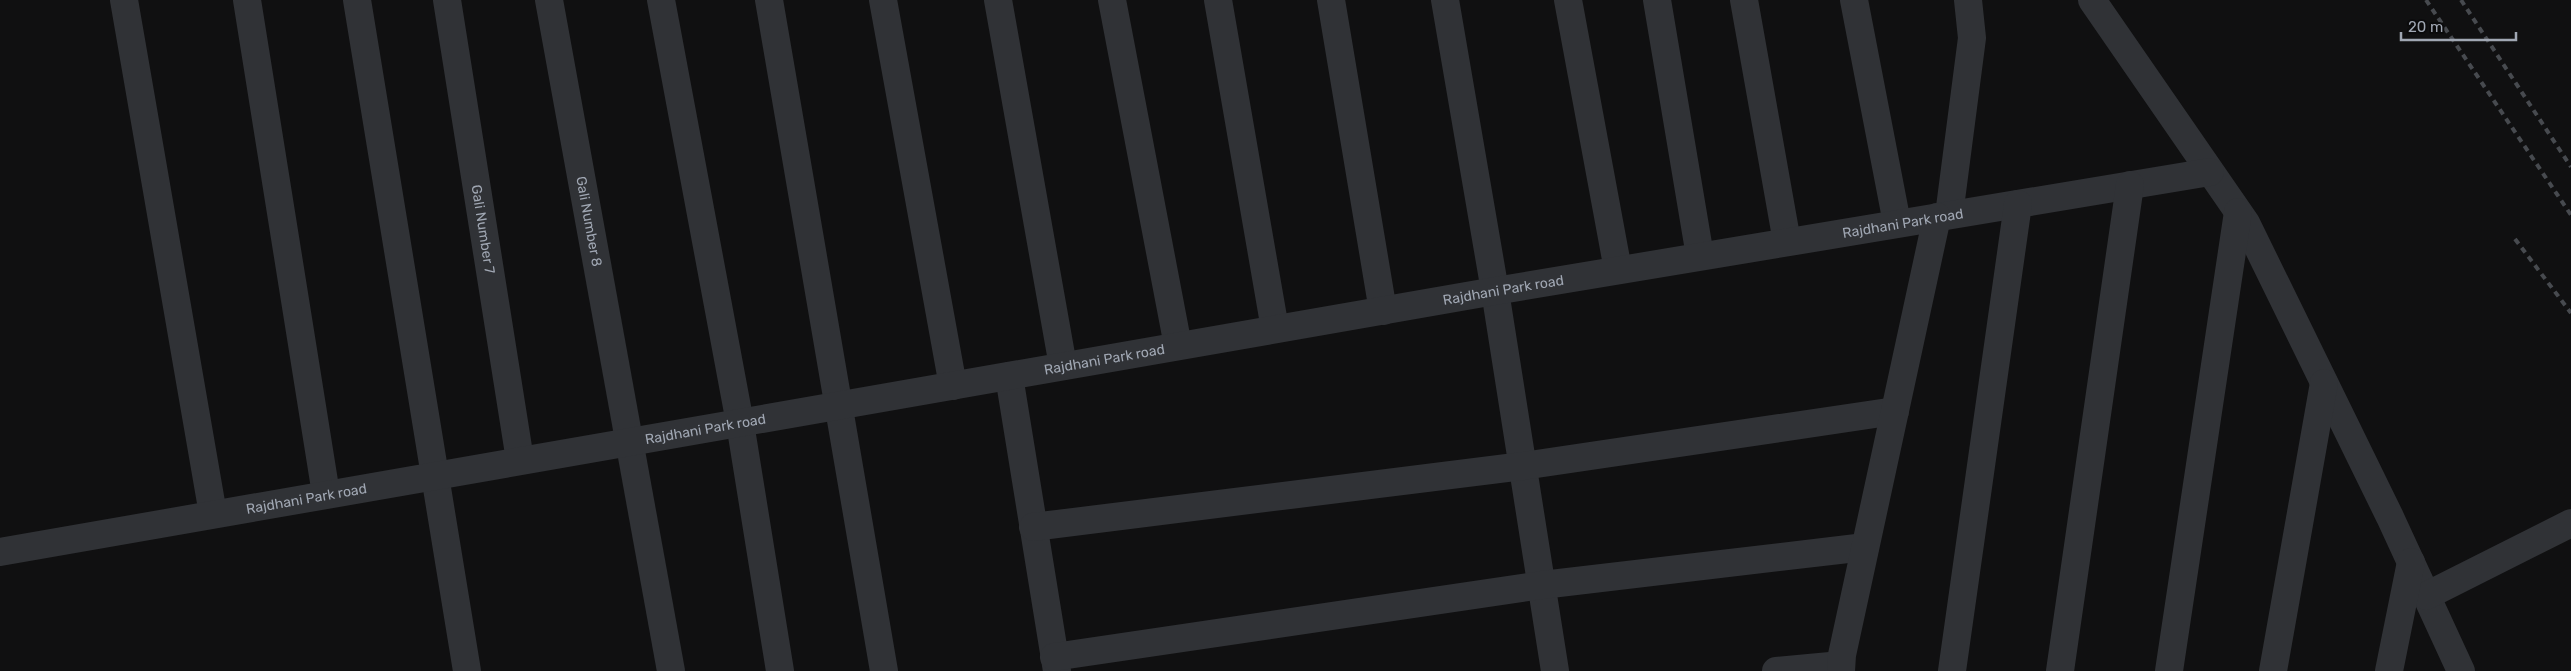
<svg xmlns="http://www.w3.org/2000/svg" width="2571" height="671" viewBox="0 0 2571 671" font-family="Rubik,sans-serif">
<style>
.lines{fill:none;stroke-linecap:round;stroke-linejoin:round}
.minor{stroke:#303236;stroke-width:28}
.rail{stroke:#474a4f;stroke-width:4;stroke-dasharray:6 5;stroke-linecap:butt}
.labels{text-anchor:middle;stroke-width:4;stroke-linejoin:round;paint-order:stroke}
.street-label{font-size:14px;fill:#a0a7b3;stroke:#0b0b0c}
</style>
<rect width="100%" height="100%" fill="#101011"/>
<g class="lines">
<g class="minor">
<path d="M124,0L213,514"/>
<path d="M247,0L326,494"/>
<path d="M357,0L467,671"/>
<path id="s1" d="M447,0L520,460"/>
<path id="s2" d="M549,0L671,671"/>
<path d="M661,0L740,423L780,671"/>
<path d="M769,0L884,671"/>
<path d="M883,0L953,386"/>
<path d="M998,0L1063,366"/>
<path d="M1112,0L1178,346"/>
<path d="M1218,0L1275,329"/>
<path d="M1331,0L1383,311"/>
<path d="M1445,0L1495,291L1555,671"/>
<path d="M1568,0L1618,270"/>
<path d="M1657,0L1700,256"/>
<path d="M1744,0L1787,242"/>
<path d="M1854,0L1897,223"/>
<path d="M2092,0L2246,223L2390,517L2461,671"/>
<path d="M1949,215L1972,38L1968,0"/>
<path d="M1009,376L1057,671"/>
<path d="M1033,527L1523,466L1895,411"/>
<path id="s3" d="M0,552L1495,291L2210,172"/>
<path d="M2426,596L2571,523"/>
<path d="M1054,657L1542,585L1865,547"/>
<path d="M1776,671L1841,665"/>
<path d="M1841,671L1842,655L1937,217"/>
<path d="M1952,671L2018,204"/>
<path d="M2060,671L2130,185"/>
<path d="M2169,671L2238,212"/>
<path d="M2273,671L2324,383"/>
<path d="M2389,671L2411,562"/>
</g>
<path class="rail" d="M2426,0L2571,215
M2461,0L2571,167
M2515,239L2571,313"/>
</g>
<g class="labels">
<g class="street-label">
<text dy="5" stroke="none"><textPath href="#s2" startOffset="225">Gali Number 8</textPath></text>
<text dy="5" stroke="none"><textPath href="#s3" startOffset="1931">Rajdhani Park road</textPath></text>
<text dy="5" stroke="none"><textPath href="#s1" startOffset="232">Gali Number 7</textPath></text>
<text dy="5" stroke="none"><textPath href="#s3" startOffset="1526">Rajdhani Park road</textPath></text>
<text dy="5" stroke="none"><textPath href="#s3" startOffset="1121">Rajdhani Park road</textPath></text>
<text dy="5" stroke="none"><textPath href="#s3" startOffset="716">Rajdhani Park road</textPath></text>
<text dy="5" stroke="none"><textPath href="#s3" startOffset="311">Rajdhani Park road</textPath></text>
</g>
</g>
<path d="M2401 32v8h115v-8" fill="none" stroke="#a0a7b3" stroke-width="2.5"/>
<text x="2408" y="32" font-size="15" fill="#a0a7b3" stroke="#0b0b0c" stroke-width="4" paint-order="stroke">20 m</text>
</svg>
